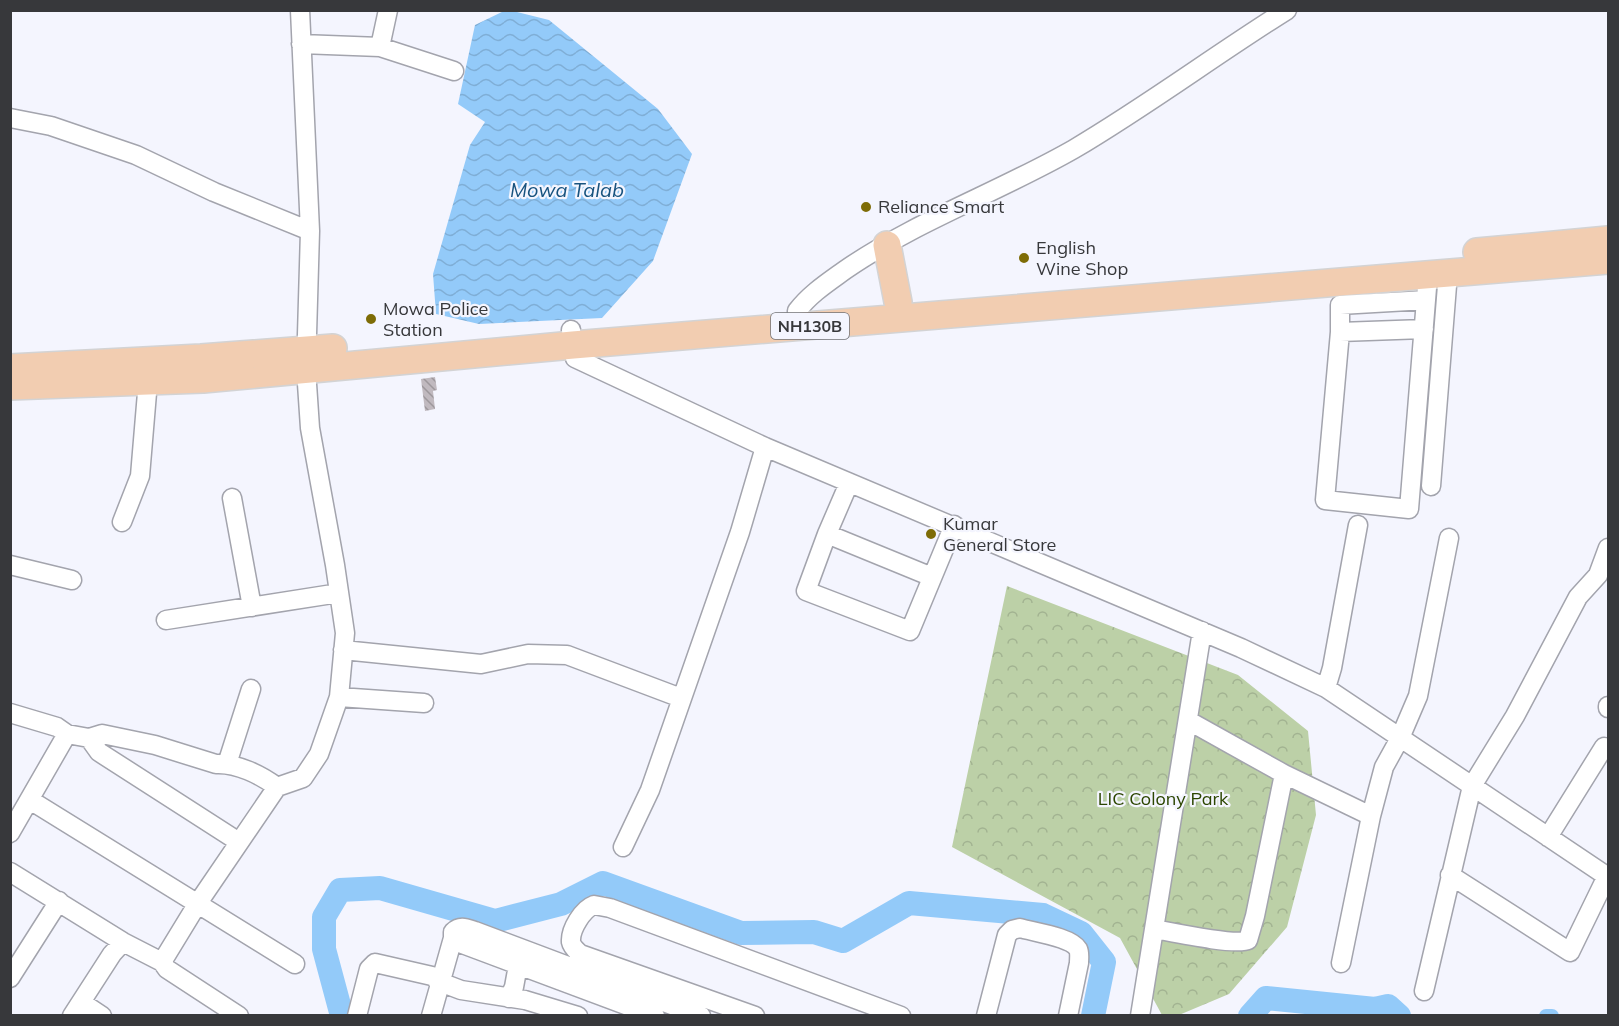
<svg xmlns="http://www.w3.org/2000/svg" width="1619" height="1026" viewBox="0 0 1619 1026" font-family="Mulish,sans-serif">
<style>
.park{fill:url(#park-crowns)}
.water{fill:url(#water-waves)}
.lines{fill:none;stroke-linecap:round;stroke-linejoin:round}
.canal{stroke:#93caf9;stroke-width:14}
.river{stroke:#93caf9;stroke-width:24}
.building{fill:url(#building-back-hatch)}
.minor-casing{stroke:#a3a4ad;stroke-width:21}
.highway-casing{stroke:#d3d3d4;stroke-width:30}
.minor{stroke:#fff;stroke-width:18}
.highway{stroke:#f2cdb1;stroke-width:27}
.poi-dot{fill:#7e6c06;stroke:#f4f5fe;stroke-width:2}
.labels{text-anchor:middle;stroke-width:4.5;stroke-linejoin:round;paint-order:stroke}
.shield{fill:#f4f5fe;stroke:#707176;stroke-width:1.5}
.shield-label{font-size:16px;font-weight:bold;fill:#37383b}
.poi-label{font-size:18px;fill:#37383b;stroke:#f4f5fe;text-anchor:start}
.park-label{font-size:18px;fill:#2c4601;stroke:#f4f5fe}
.water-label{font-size:20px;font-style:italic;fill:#18537f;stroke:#f4f5fe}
</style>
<defs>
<pattern id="park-crowns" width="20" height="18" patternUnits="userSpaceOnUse" patternTransform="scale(1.5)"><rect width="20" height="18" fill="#bcd0a7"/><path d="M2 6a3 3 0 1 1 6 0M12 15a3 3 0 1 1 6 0" fill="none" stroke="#a2b391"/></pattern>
<pattern id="water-waves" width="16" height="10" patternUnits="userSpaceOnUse" patternTransform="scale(1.5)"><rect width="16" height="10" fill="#93caf9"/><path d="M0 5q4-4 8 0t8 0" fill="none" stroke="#7faed6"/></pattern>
<pattern id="building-back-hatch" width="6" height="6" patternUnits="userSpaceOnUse" patternTransform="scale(1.5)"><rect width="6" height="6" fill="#c0b9bf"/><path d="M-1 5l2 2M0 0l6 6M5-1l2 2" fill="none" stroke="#9d979c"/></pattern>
</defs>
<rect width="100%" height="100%" fill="#f4f5fe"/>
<path class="park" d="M1007,586L1238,675L1308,731L1316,815L1287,927L1229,994L1179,1015H1162L1120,938L952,847Z"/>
<path class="water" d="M506,10L513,11L549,20L658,109L692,154L653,261L602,318L479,324L436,314L433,274L470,145L485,122L458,104L475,25Z"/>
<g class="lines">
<path class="canal" d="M1546,1016H1552"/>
<path class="river" d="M342,1016L324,949V917L340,890L380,888L495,921L561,904L603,883L741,933L814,932L843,941L909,903L1043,915L1081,933L1104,962L1093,1016
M1250,1016L1266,998L1375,1009L1388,1006L1399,1016"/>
</g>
<path class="building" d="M435,377L437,390L433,391L435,409L425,411L421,379Z"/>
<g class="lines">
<g class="minor-casing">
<path id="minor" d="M301,44L380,47L454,71
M380,47L388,10
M10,118L51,126L136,155L214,192L310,231
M797,311C810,294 827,283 845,270C916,221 999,192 1074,149C1147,106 1215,55 1287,10
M1424,329L1340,332L1325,500L1409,509L1426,300L1428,275
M571,330L575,358L765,447L1241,648L1326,688L1608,877
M1340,332V305L1426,300
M849,483L827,534L806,591L910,631L954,525
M1431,486L1448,273
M232,498L252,607
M122,522L140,476L148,381
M827,534L932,577
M10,565L72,580
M166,620L339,593
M343,650L481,664L528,654L567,655L681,698
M1326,688L1332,668L1358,525
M339,697L424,703
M1608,708V706
M10,713L57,727L67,734L89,738L102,734L155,745L216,764C237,763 261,775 277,787
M89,738L99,752L239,842
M227,764L251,689
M1284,774L1371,816
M30,800L295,964
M10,833L67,734
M1548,837L1604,747
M623,847L650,790L740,532L765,447
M10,872L123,942L162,962L167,969L239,1016
M1450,875L1570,952L1607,876
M1154,929C1171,932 1236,946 1248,940L1255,916L1284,774L1189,721
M162,962L198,903L277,787L303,778L319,754L339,697L345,633L335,565L310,428L306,369L310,231L300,10
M1341,963L1371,816L1384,767L1400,738L1418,696L1449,538
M10,978L59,901
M1424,991L1472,786L1515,716L1578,597L1598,575L1608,548
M509,998L514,987L518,965
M81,1002L102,1016
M72,1016L112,954L123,942
M357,1016L369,969L375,963L432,976L440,982L461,990L525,1000L578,1016
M431,1016L453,938
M655,1016L457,942L453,938V932C460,925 466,928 475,931L701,1016
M755,1016L580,954C576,950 572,947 571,942C570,929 583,909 594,905L610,908L901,1016
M986,1016L1007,935L1012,930L1020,928C1033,932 1071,937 1078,949C1080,953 1079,958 1079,963L1068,1016
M1140,1016L1202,631"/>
</g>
<g class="highway-casing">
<path id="highway" d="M887,245L898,302
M1477,252L1608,240
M10,368L201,358L333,348
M10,386L203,379L573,345L1608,260"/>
</g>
<use href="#minor" class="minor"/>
<use href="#highway" class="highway"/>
</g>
<g class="poi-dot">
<circle cx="866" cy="207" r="6"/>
<circle cx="1024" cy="258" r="6"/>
<circle cx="371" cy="319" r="6"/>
<circle cx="931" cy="534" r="6"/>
</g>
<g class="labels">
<rect class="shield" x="771" y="313" width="78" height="26" rx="4.5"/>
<g class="shield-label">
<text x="810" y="332">NH130B</text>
</g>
<g class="poi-label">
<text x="878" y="213">Reliance Smart</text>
<text x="1036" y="254">English<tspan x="1036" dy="21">Wine Shop</tspan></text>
<text x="383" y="315">Mowa Police<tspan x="383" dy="21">Station</tspan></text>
<text x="943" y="530">Kumar<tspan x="943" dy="21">General Store</tspan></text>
</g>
<g class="park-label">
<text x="1163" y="805">LIC Colony Park</text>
</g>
<g class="water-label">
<text x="567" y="197">Mowa Talab</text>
</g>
</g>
<rect width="1619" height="1026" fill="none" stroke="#37383b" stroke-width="24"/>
</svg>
